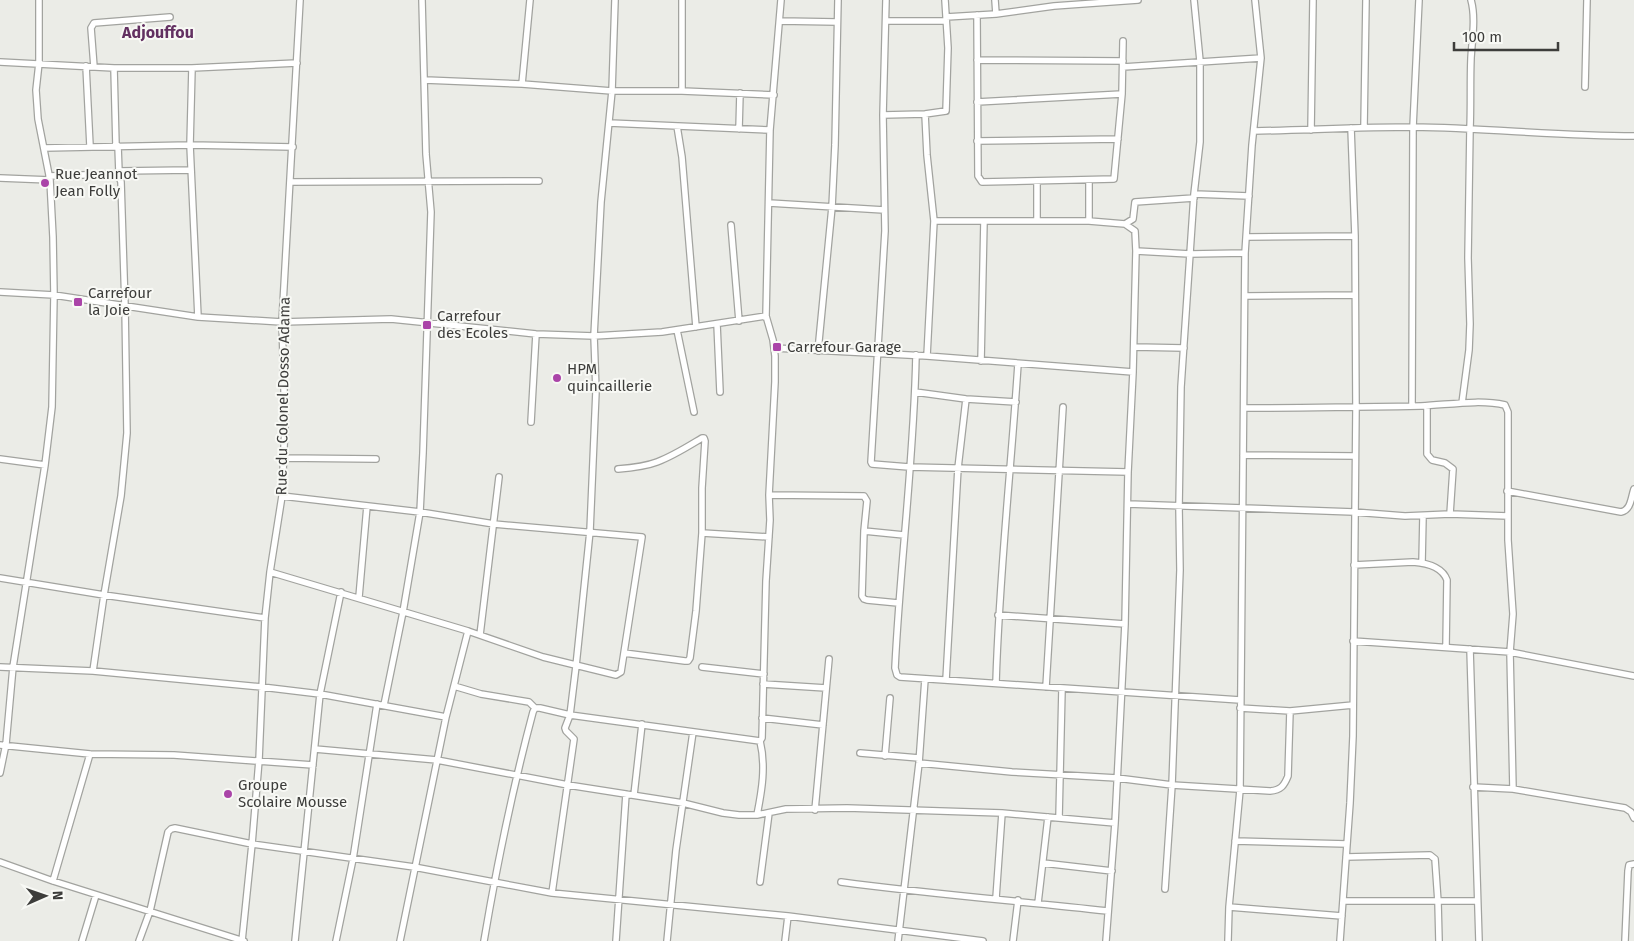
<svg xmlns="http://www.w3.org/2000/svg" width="1634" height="941" viewBox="0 0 1634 941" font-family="'Fira Sans',sans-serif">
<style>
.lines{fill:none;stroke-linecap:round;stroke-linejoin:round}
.street-casing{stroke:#a2a39f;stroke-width:8}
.street{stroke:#fff;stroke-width:5.5}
.poi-dot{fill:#aa44a8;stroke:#f8f9f5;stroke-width:2}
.labels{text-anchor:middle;stroke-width:4;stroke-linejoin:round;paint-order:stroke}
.poi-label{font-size:15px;fill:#3d3d3b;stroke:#f8f9f5;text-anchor:start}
.street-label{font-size:15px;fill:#3d3d3b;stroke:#f8f9f5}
.neighbourhood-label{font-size:16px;font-weight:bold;fill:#633162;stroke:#f8f9f5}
</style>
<rect width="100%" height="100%" fill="#ebece7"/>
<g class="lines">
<g class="street-casing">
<path id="street" d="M682,0V91
M886,0L883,115L885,231L871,462L872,464L909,467L1128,472
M995,0L996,14
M977,15L978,176L982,182L1114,179L1122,94L1123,41
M946,17L996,14L1054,6L1138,0
M780,21L837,22
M886,21H946
M977,60L1123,61
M0,62L114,68H192L297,63
M86,66L90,146
M94,67L91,28L94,23L170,17
M1123,67L1261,58
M114,68L116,146
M192,68L190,145L198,317
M425,80L522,84L612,91H682L774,95
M522,84L530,0
M1585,87L1587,0
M977,102L1122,94
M925,114L927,155L934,221L927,356
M883,115L925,114L946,111L948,48L945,0
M609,123L770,130
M677,126L682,157L696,327
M1364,127L1366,0
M739,129L740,93
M1311,130L1313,0
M1254,131C1307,130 1360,127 1414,127C1487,128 1560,136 1634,136
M977,141L1118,139
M118,146L119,173
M44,148L190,145L293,147
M120,171L191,170
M49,176L114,174L119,177L121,182L125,306L127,433L121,496L104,595L93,671
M0,178L50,180
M1037,181V220
M290,182L539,181
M1194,194L1249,196
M769,203L884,210
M934,221H1089L1125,224L1135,231L1136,251L1133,372L1128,472L1125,624L1115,823L1106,941
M1089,221V180
M1125,224L1133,219L1135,202L1194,198
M731,225L739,321
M1247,237L1355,236
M1136,251L1190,254L1245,253
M0,292L54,295L198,317L282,322L391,319L536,334L594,336L662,332L766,316
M1245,296L1354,295
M717,324L720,392
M677,330L694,412
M1134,347L1184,348
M774,348L927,356L1133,372
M818,351L832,207L835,145L838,0
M916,355C914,460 900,564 895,668L897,675L900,677L1240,700
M981,361L984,221
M915,392L966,399L1016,402
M1462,403L1469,350L1470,324L1468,258L1470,128C1471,105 1470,82 1471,58C1472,40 1476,18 1471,0
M1412,406L1413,127L1419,0
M1427,406V454L1432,460L1445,463L1453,469L1450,514
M1244,408C1303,408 1362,407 1421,406C1447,405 1479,399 1505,405L1508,412V540L1513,614L1510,652L1513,789
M531,422L536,334
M1243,455L1355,456
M283,458L376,459
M0,459L45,465
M618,469C631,468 644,467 657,462C673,456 687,447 702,438H704L705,441L702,488V533L696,611L690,658L688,661H685L624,653
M1507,491L1621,512C1631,510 1631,498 1634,489
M769,495L864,496L867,501L864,531L862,596L864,599L867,600L898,603
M1128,504L1354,512L1405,516L1450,514L1508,516
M864,531L904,535
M702,533L769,537
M1422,563L1423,516
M1354,565L1413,562C1426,563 1442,566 1447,580L1446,647
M270,572L468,631L543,657L616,675L621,672L642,537L494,524L420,512L282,496
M0,578L104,595L265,618
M359,597L367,506
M998,615L1125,624
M480,635L499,477
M1353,641L1510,652L1634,676
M1470,649L1479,941
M0,667L93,671L262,687L320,694L446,717
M702,667L764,674
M946,680L958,468L966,399
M996,683C999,577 1011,470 1018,364
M763,684L826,688
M454,686L481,694L529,702L535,708
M1046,687L1063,407
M384,705L403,612L420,512L423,453L431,212L426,154L422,0
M1240,708L1290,711L1353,705
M762,718L823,725
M0,745L90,754L174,755L313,765
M315,749L437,760L568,785L683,803L723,813L739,815H757L786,809L847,808L1002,813L1115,823
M860,753L919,758
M885,756L890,698
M919,763L1012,772L1117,778L1172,785L1270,791C1281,790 1284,786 1288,776L1290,711
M0,773L6,744L13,667L45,465L52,407L54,295L53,237L50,180L38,119L36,90L39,63V0
M1473,787L1513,789L1625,808L1631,812L1634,818
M634,795L642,724
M815,810L829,659
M757,815C762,790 766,766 760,741L762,738L766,581L770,520L769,495L775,382V356L773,340L766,316L770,130L781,0
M1059,818L1062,689
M1235,841L1347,844
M1346,857L1430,855L1435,859L1438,902L1439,941
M0,862L53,881L244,941
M1043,863L1112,871
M53,881L90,754
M760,882L769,813
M841,882C930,894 1019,901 1108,911
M1165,889L1172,785L1180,570L1179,507L1181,387L1194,194L1200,142V61L1194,0
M552,893L574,739L566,731L565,728L570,715L576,666L590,531L596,391L594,336L601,202L612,91L615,0
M996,898L1002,813
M1344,901H1477
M1038,903L1048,817
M1229,907L1342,916
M82,941L96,895
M139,941L150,911L168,832L171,829L175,828L252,844L414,867L552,893L788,916L983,941
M242,941L252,844L259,760L265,618L270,572L282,496L285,423L282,322L300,0
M295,941L320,694L341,592
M336,941L353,859L377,704
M400,941L446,717L468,631
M484,941C497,864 513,787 533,712L535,708H540L570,715L760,741
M616,941L626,794
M667,941L676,850L693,732
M785,941L788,916
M898,941L919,763L925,679
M1013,941L1018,900
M1228,941L1229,907L1240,790L1245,253L1252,145L1261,58L1255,0
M1340,941L1350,803L1353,736L1356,408L1355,236L1351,128
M1625,941L1628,871L1629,865L1634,864"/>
</g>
<use href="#street" class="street"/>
</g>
<g class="poi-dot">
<circle cx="45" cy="183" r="5"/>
<rect x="73" y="297" width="10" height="10" rx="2.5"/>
<rect x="422" y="320" width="10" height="10" rx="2.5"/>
<rect x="772" y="342" width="10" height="10" rx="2.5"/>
<circle cx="557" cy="378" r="5"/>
<circle cx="228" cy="794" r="5"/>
</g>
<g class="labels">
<g class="poi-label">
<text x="55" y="179">Rue Jeannot<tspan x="55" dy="17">Jean Folly</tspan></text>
<text x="88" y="298">Carrefour<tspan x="88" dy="17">la Joie</tspan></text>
<text x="437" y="321">Carrefour<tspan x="437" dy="17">des Ecoles</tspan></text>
<text x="787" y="352">Carrefour Garage</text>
<text x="567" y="374">HPM<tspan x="567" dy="17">quincaillerie</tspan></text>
<text x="238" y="790">Groupe<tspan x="238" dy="17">Scolaire Mousse</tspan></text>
</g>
<g class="street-label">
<text transform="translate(283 396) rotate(-89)" y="5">Rue du Colonel Dosso Adama</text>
</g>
<g class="neighbourhood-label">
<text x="158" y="38">Adjouffou</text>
</g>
</g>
<g transform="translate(45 896) rotate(88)" stroke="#f8f9f5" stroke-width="4" paint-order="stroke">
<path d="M0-4L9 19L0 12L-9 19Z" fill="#3d3d3b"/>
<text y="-8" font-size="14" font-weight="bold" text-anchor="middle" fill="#3d3d3b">N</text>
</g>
<path d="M1454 42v8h104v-8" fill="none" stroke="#3d3d3b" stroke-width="2.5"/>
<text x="1462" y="42" font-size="15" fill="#3d3d3b" stroke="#f8f9f5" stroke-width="4" paint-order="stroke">100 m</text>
</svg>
